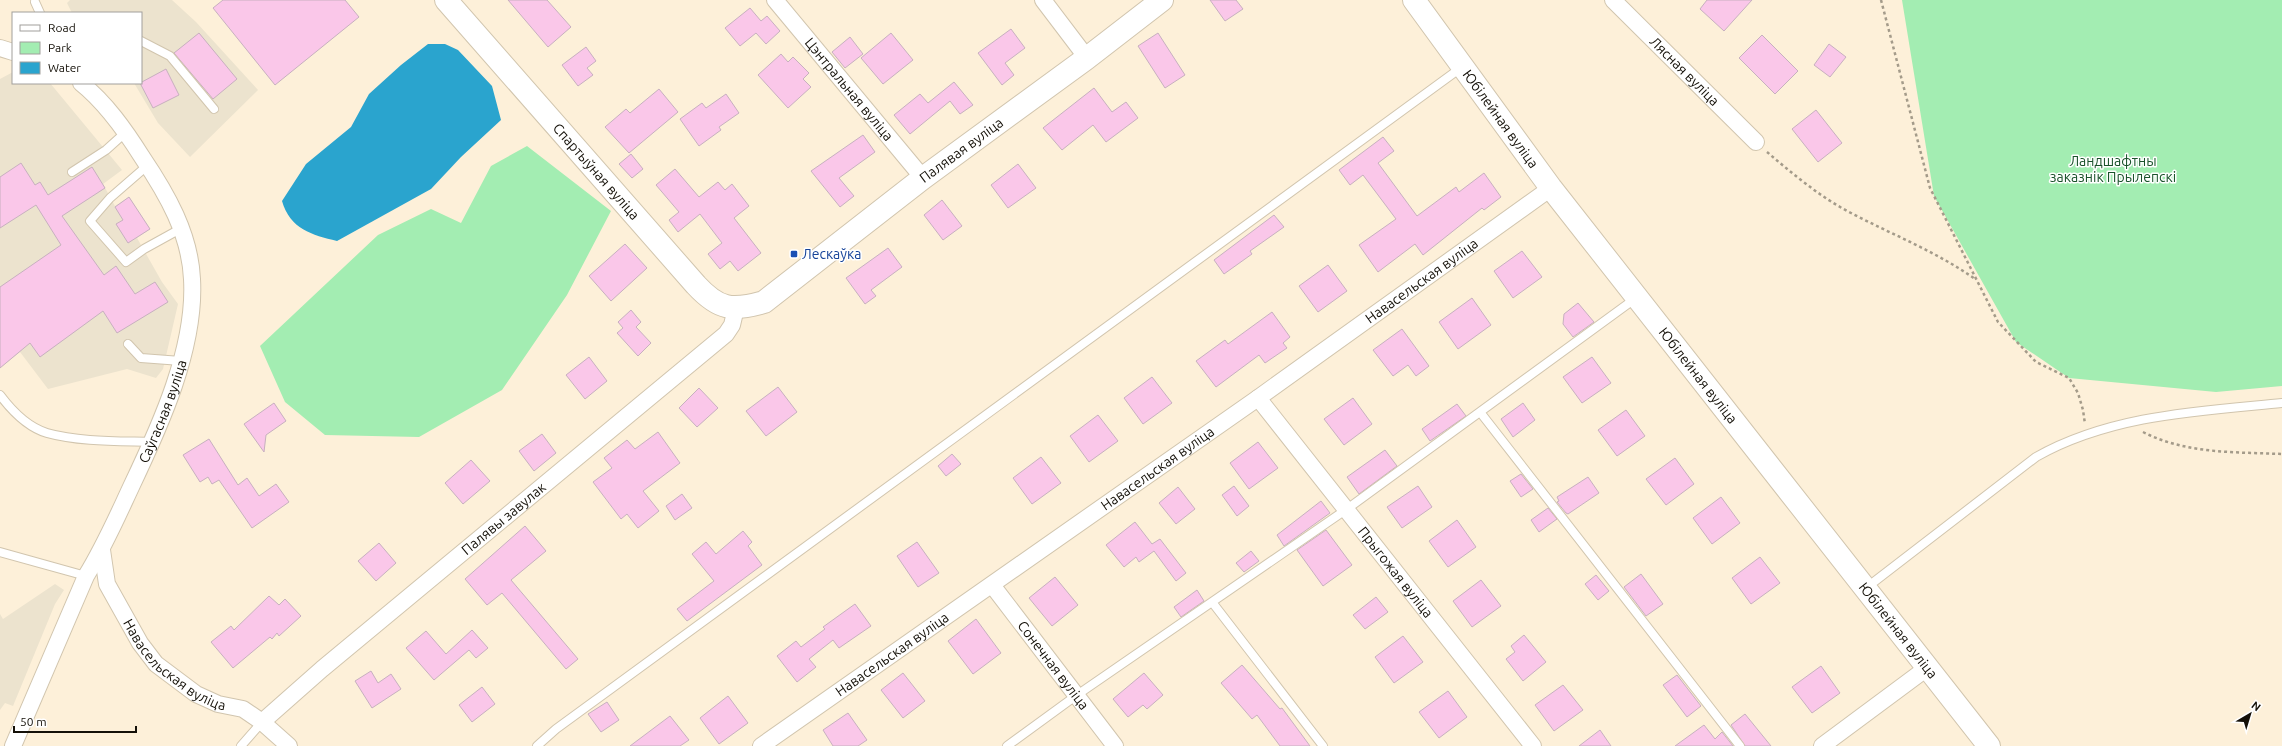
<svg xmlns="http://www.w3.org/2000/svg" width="2282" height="746" viewBox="0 0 2282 746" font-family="Ubuntu,sans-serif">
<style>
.industrial{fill:#ece3ce}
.green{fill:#a3edb2}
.water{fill:#2aa4ce}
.building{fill:#fac7e9;stroke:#c7b0bf}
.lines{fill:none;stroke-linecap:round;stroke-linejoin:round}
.lane-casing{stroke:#d1c5ae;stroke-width:10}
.street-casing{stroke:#d1c5ae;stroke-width:18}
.secondary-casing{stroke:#d1c5ae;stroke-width:24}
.path{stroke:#a49b8a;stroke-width:2.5;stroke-dasharray:3 3;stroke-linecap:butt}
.lane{stroke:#fff;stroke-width:8}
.street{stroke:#fff;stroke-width:16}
.secondary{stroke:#fff;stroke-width:22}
.transit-dot{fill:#1a4fb4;stroke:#fff;stroke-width:1.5}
.labels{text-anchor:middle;stroke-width:3;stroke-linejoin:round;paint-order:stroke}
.street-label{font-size:14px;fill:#141008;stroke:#fff}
.park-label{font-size:14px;fill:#19522a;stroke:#fff}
.transit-label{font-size:14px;fill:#164399;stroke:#fff;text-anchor:start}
</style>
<rect width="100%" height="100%" fill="#fdf0d9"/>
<path class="industrial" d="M70,0H172L196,22L258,90L190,157L158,123L134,83H141V13H72L67,3Z
M13,72V83H50L122,170L103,184L115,206L129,197L150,229L137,238L162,282L178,304L163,369L156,378L127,369L48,389L20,352L0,368V79Z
M55,584L64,590L55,604L13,706L5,703L0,710V614L3,619Z"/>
<path class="green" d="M1902,0H2282V386L2216,392L2069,378L2016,342L1934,196Z
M527,146L611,211L567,295L502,390L419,437L325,435L285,402L260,346L378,235L431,209L461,223L491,166Z"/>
<path class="water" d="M428,44H445L458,50L492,86L501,120L461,157L431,189L337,241C312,235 290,229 282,201L306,164L351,127L369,94L401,65Z"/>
<path class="building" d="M223,0H345L359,17L275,85L213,8Z
M508,0H547L571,27L548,47Z
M1210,0H1236L1243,9L1225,21Z
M1707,0H1752L1724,31L1700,9Z
M750,8L761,21L767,16L780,31L766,44L756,33L740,46L725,28Z
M1011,29L1025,48L1005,63L1014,75L1002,85L978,53Z
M199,33L237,79L213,99L174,53Z
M891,33L913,60L883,84L861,58Z
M1158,33L1185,75L1165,88L1138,46Z
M1762,35L1798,71L1775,94L1739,58Z
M850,37L863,54L845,68L832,52Z
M1829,44L1846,57L1830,77L1814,65Z
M586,47L596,61L587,68L593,75L578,86L562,65Z
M781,54L788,62L793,57L809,73L803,79L811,87L788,108L758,75Z
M166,69L179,95L153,108L140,83Z
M954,82L973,105L960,114L950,101L910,134L894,115L920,94L928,103Z
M1094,88L1112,112L1126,102L1138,118L1106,142L1093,125L1062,150L1043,128Z
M659,89L678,112L629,153L605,127L626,109L630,113Z
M726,94L739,113L719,127L721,130L699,146L680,119L702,103L706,108Z
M1816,110L1842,143L1818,162L1792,129Z
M863,135L875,152L839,178L854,196L840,207L811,171Z
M1383,137L1394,151L1378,163L1417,216L1456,187L1459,192L1484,173L1501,197L1484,210L1482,208L1423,255L1415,244L1378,272L1359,245L1396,219L1363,175L1350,185L1339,170Z
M631,154L643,169L632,178L619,164Z
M21,163L35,185L40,182L48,195L92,167L105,188L62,216L104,275L116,266L135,294L155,282L168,302L117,333L103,311L40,357L30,343L0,368V287L61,245L36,205L0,228V177Z
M1018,164L1036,188L1008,208L991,185Z
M675,169L699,197L718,182L725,190L732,184L749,206L734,218L761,253L738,271L730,261L720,269L708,254L722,243L700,214L678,232L669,220L679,212L656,185Z
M129,197L150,229L128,243L116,224L123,220L115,207Z
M942,200L962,226L943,240L924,215Z
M1274,215L1284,227L1250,251L1252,254L1224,274L1214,260Z
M625,244L647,268L611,301L589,276Z
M888,248L902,267L871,290L876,296L865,304L846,278Z
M1522,251L1542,277L1513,298L1494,271Z
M1328,265L1347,291L1318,312L1299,286Z
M1472,298L1491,325L1458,349L1439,322Z
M1578,303L1594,322L1573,337L1563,324L1564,314Z
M631,310L641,322L636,327L651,343L638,356L617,333L623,328L618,322Z
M1272,312L1290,337L1283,343L1287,348L1265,363L1259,355L1216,387L1196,361L1225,340L1228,344Z
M1402,329L1429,366L1416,376L1408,365L1393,376L1373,350Z
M589,357L607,381L585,399L566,375Z
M1592,357L1611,383L1582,403L1563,377Z
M1152,377L1172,403L1143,424L1124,398Z
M778,387L797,412L766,436L746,411Z
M699,388L718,408L697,427L679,408Z
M1353,398L1372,424L1344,445L1324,419Z
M274,403L286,421L266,435L264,452L244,424Z
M1523,403L1535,420L1513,437L1501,419Z
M1457,404L1466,416L1430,441L1422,429Z
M1626,410L1645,436L1617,456L1598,430Z
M1098,415L1118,441L1089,462L1070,436Z
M658,432L680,463L643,491L659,511L638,528L627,514L621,519L593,482L612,468L604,458L627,440L635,449Z
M542,434L556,453L534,471L519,451Z
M209,439L238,485L247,478L259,496L276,484L289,502L252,528L219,480L212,484L208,477L200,482L183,455Z
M1258,442L1278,468L1249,489L1230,463Z
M1385,450L1397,466L1359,494L1347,477Z
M952,454L961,464L946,476L938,466Z
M1041,457L1061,483L1032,504L1013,478Z
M1675,458L1694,484L1666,505L1646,479Z
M471,460L490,481L463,504L445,483Z
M1521,474L1533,489L1521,497L1510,481Z
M1588,477L1599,493L1568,514L1566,513L1557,502L1559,501L1557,497Z
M1234,486L1249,506L1237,516L1222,495Z
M1418,486L1432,507L1402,528L1387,507Z
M1178,487L1195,509L1176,524L1159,503Z
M682,494L692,508L675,520L666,506Z
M1721,497L1740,523L1712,544L1693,518Z
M1321,501L1330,513L1284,546L1277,535Z
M1548,508L1557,519L1539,532L1531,520Z
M1457,520L1476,547L1448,567L1429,541Z
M1135,522L1152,544L1160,539L1186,573L1176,581L1154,551L1139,562L1136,557L1124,567L1106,545Z
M525,526L546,551L511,580L578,659L566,669L502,593L487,605L465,579Z
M1326,530L1352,565L1323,586L1297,550Z
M743,531L752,542L748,546L762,565L687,621L677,609L714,581L692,554L706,542L716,554Z
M917,542L939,573L918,587L897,556Z
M379,543L396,563L376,581L358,561Z
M1251,551L1259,561L1244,572L1236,563Z
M1760,557L1780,583L1751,604L1732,578Z
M1641,574L1663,604L1646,616L1624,587Z
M1596,575L1609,591L1598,600L1585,584Z
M1055,577L1078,605L1052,626L1029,598Z
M1481,580L1501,606L1472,627L1453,601Z
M1197,590L1204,601L1181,617L1174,607Z
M269,596L279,605L285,599L301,616L279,636L277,633L272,639L270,637L233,668L211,642L231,626L234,630Z
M1376,597L1388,612L1365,629L1353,615Z
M855,604L871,626L839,648L833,640L809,659L816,667L797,682L777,656L796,641L801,647L825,629L823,627Z
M976,619L1001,653L973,674L948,641Z
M472,630L488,648L476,658L469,650L434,680L406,648L426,631L446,654Z
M1524,635L1546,662L1523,681L1506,659L1515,652L1511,646Z
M1403,636L1423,662L1394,683L1375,657Z
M1242,665L1280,709L1282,708L1310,746H1280L1257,715L1252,719L1221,683Z
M1821,666L1840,693L1812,713L1792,687Z
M371,671L378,683L391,674L401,689L372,708L355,681Z
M903,673L925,701L903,718L881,690Z
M1144,673L1163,695L1147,709L1143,705L1128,717L1113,699Z
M1677,675L1701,706L1687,717L1663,685Z
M1563,685L1583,710L1554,731L1535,705Z
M482,687L495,704L472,722L459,705Z
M1448,691L1467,717L1439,738L1419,712Z
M728,696L748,723L719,744L700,718Z
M607,702L619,720L601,732L588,714Z
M848,713L867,740L858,746H833L823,730Z
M1745,714L1771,746H1745L1731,725Z
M670,716L689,740L680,746H630Z
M1704,725L1715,739L1722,732L1733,746H1675Z
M1600,730L1611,746H1579Z"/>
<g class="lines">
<g class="lane-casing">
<path id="lane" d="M35,2L40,13
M141,41L170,56L214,109
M148,165L110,198L90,221L126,262L144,249L182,228
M72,172L106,150L126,132
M128,344L141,358L181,361
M0,395C12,411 27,427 47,433C79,442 119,441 152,442
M1480,412L1740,746
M0,552L86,576
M1866,588L2036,457C2110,415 2199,411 2282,403
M1212,602L1323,746
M241,746L262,722
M537,746L556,729L1462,67
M1007,746L1077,695L1347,509L1636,298"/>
</g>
<g class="street-casing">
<g id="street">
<path id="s1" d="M775,0L923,178"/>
<path d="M1043,0L1087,58"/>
<path id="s2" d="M1613,0L1756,142"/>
<path d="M0,48L13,52"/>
<path id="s3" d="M1258,398L1533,746"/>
<path id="s4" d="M102,550L107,584L140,643L156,664L196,694L218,704L243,709L262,722L289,746"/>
<path id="s5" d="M992,585L1115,746"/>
<path id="s6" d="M262,722L322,669L726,334L732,325L736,308"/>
<path id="s7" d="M13,746L86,576C104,547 117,517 131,487C160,426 196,348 192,279C190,234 167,194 142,157C125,130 106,103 81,83"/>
<path id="s8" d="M761,746L1258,398L1551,188"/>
<path d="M1822,746L1927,668"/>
</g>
</g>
<g class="secondary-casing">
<g id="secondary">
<path id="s9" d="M446,0L696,285C719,310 732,311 764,302L923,178L1087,58L1162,0"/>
<path id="s10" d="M1414,0L1551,188L1989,746"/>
</g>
</g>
<path class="path" d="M1881,0L1930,188L1998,322L2036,362L2069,378L2078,393L2083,410L2085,424
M1767,152C1793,174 1820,197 1851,213C1893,235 1937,252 1975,279
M2143,432C2186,454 2235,452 2282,454"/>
<use href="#lane" class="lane"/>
<use href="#street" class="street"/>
<use href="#secondary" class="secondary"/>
</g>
<rect class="transit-dot" x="790" y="250" width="8" height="8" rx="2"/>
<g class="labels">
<g class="street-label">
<text dy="5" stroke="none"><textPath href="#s2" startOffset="101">Лясная вуліца</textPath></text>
<text dy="5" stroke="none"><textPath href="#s1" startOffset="116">Цэнтральная вуліца</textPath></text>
<text dy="5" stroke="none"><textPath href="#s10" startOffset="147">Юбілейная вуліца</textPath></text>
<text dy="5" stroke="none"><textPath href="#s9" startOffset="704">Палявая вуліца</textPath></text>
<text dy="5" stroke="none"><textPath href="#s9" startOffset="228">Спартыўная вуліца</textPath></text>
<text dy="5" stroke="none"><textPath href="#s8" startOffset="808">Навасельская вуліца</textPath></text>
<text dy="5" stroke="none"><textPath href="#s10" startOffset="471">Юбілейная вуліца</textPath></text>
<text dy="5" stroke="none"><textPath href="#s7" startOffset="367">Саўгасная вуліца</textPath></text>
<text dy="5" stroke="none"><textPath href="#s8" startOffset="484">Навасельская вуліца</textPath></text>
<text dy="5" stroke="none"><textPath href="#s6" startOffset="316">Палявы завулак</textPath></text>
<text dy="5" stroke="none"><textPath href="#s3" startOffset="222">Прыгожая вуліца</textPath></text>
<text dy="5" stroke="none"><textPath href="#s10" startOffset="795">Юбілейная вуліца</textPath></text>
<text dy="5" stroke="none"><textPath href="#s8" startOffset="160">Навасельская вуліца</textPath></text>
<text dy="5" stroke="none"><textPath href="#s4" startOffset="143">Навасельская вуліца</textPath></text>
<text dy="5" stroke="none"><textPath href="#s5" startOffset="101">Сонечная вуліца</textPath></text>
</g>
<g class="park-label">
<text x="2113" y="166">Ландшафтны<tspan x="2113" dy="16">заказнік Прылепскі</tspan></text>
</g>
<g class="transit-label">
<text x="802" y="259">Лескаўка</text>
</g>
</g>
<rect x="12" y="12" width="130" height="72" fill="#ffffff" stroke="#a19f9c"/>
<rect x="20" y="25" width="20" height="6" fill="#ffffff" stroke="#a19f9c"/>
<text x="48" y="32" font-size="12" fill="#141008">Road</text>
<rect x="20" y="42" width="20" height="12" fill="#a3edb2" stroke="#a19f9c"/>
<text x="48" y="52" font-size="12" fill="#141008">Park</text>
<rect x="20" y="62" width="20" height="12" fill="#2aa4ce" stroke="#a19f9c"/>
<text x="48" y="72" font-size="12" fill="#141008">Water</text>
<g transform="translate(2250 714) rotate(38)" stroke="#ffffff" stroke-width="3" paint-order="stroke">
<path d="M0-3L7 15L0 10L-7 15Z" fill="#141008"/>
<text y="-6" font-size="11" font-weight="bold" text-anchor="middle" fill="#141008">N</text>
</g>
<path d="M14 726v6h122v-6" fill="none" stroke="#141008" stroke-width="2"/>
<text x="20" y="726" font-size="12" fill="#141008" stroke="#ffffff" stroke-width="3" paint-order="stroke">50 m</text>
</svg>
